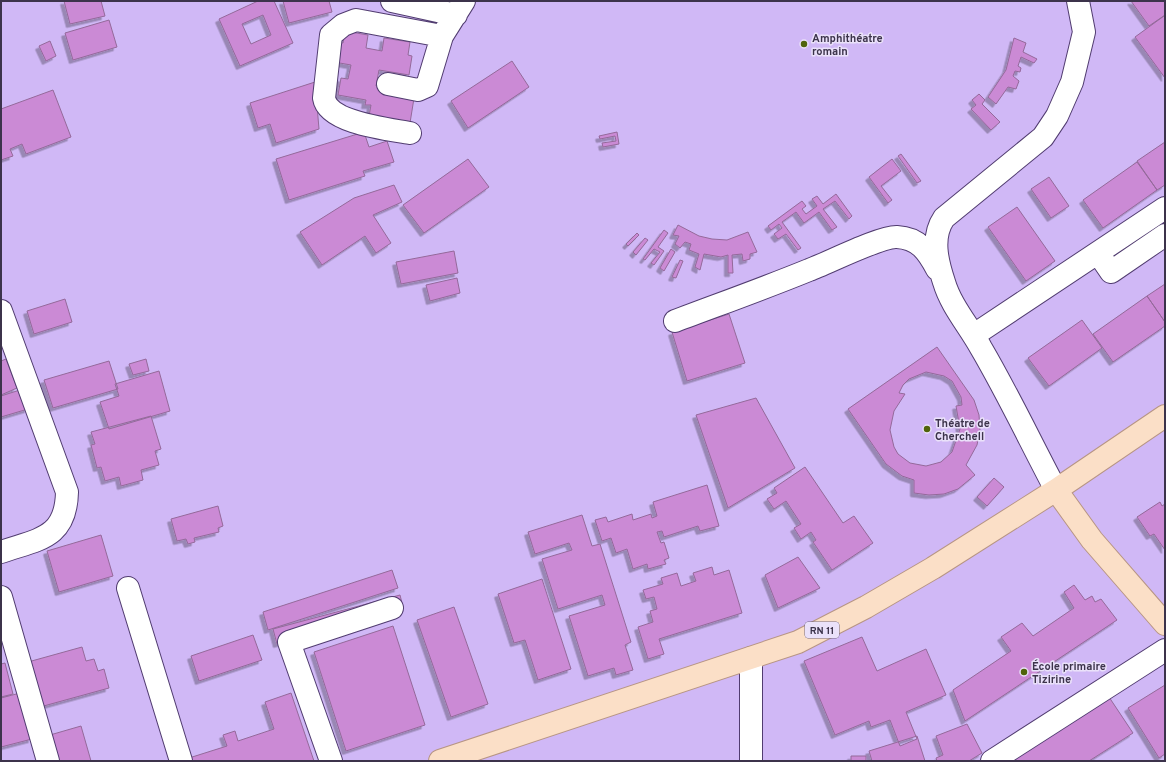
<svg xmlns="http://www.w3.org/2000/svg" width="1166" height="762" viewBox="0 0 1166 762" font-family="Overpass,sans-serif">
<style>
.building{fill:#cb8ad5;stroke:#94699a;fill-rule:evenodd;filter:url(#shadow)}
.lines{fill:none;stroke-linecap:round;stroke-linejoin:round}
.street-casing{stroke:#513c70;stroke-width:24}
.primary-casing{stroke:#b79584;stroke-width:24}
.street{stroke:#fff;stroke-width:22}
.primary{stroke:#fbdfc7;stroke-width:22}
.poi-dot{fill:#50630b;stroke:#eae1fa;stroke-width:1.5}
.labels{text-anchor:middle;stroke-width:3;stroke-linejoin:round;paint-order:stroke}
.shield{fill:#eae1fa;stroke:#706780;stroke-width:1}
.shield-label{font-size:10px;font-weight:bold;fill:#3c334b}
.poi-label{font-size:11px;font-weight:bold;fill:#3c334b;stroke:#eae1fa;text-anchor:start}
</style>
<defs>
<filter id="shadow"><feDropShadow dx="-3.5" dy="3.5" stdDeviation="0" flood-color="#0004"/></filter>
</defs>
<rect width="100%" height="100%" fill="#d0b8f6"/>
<path class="building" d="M64,1H101L105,16L70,24Z
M258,1H274L293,43L240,66L219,19ZM263,15L271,35L251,44L242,24Z
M283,1H329L332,12L289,23Z
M1131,1H1165V15L1149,26Z
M1164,16L1165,17V78L1135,37Z
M109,20L117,47L73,60L65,33Z
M345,31L368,35L366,48L382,51L384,38L410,42L408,55L412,56L409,75L379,70L376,86L415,92L410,123L369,116L371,105H365L366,100L338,95L341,78L348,79L351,65L334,62L337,42L343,43Z
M1014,38L1026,43L1023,52L1037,59L1034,63L1021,57L1018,66L1021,68L1020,72L1015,71L1013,76L1019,81L1016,89L1008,87L996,104L988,97L1006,70Z
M50,41L56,56L46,61L39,46Z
M512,61L529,87L468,128L451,101Z
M315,82L319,129L276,143L270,124L258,128L250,103Z
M53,90L71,137L26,154L22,144L10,149L13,156L1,160V109Z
M979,94L985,100L982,104L1000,122L991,130L971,109L976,105L972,100Z
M364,132L369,147L387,141L394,162L363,171L365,176L289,200L276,159Z
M617,132L619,144L603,147L602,143L616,141L615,136L600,139L599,136Z
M1165,142V185L1157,190L1137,161Z
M901,154L921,181L917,183L898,156Z
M468,159L489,187L424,233L403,205Z
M892,159L901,171L881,186L892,200L888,203L869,177Z
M1137,162L1157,190L1103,228L1083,200Z
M1049,177L1069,206L1051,218L1031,189Z
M394,185L402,202L373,215L391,243L376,253L365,236L322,265L300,232L354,198Z
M836,194L852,216L849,219L835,201L823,209L837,227L832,230L819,212L804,223L796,212L782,222L801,248L798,250L786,234L778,239L774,234L782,228L779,224L771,230L768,226L802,201L806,206L802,209L806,214L817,206L812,199L817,196L823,204Z
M1017,207L1055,261L1026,281L988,227Z
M678,225L699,236L712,239L727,240L748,232L757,252L750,254V259L743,261L742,254L732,255L733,273H728V255L721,257L704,254L700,270L695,267L699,254L689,250L691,244L685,242L680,248L675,244L679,236L673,235Z
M664,230L668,233L658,247L664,251L654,265L651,263L660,252L654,249L645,260L643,259Z
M637,233L639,235L628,246L626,244Z
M645,238L648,240L636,255L633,252Z
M671,249L675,252L664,271L660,268Z
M454,251L458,273L401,284L396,262Z
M680,260L683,261L676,278L672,277Z
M457,278L460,293L430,301L426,285Z
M1165,284V322L1147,296Z
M1147,296L1165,322V326L1113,362L1093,334Z
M65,299L72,322L34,334L27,311Z
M729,314L745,363L687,381L672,332Z
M1082,320L1102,348L1049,386L1028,358Z
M937,347L974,400L979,415L980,430L977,445L966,465L975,475L958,489L944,494L929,495L914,493V480L902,476L886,464L848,409Z
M6,359L17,388L1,395V361Z
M146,359L149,371L133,375L129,364Z
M109,361L118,389L53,408L44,380Z
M159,371L170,411L109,429L100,402L119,396L115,384Z
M926,372L944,376L952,381L961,397L962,405L956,406L960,429L952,452L941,462L926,466L910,463L898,454L894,447L890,430L894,411L905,394L899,393L903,385L909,379Z
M23,389L28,409L1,417V396Z
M756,398L795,468L728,508L696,415Z
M151,416L161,449L155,451L159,465L141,470L143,480L121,486L119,477L105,481L101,467L97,468L91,445L95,444L91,432Z
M805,467L843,523L854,516L873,543L832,570L813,542L816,540L811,532L801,539L794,528L801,524L786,501L774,509L767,499L777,493L774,488Z
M994,478L1004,487L987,506L977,497Z
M707,485L719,526L700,531L698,526L664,537L662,531L657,532L661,543L664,542L669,558L664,560L666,564L648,569L647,564L633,569L627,549L616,553L611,538L602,541L595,520L606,517L608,522L632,514L633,520L651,514L652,518L657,516L653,502Z
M1160,502L1162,506L1165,504V550L1154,534L1150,536L1137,517Z
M218,506L223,526L218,528L219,532L194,538L195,542L188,544L186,539L177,541L171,519Z
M582,515L592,546L600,544L631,642L625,645L633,670L616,675L614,668L588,676L569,616L605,605L602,595L558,609L542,559L572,550L569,543L535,554L528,532Z
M101,535L113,576L59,592L47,551Z
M798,557L820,588L778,608L765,575Z
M712,567L714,575L729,570L742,613L659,639L664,654L648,659L638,627L653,622L650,611L657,609L654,597L646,599L643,590L663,584L661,578L677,573L681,586L696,581L693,573Z
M392,570L398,588L268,630L263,612Z
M542,579L571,669L538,680L525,640L514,643L498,594Z
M1074,585L1085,600L1092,596L1095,602L1101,599L1117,620L965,721L953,690L1011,651L1001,637L1022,623L1033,636L1074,608L1064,592Z
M400,595L403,607L293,636L294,639L277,644L273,629Z
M454,607L488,704L451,717L417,620Z
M393,626L425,725L346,751L314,652Z
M253,635L262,660L199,681L191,656Z
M862,637L877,671L926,649L946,695L906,712L917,739L900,746L890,720L871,727L869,721L835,735L804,661Z
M82,647L86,661L94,659L98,671L104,669L109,688L40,707L28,662Z
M5,663L13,694L1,697V664Z
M1165,685V754L1159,758L1128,708Z
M20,693L32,739L1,747V698Z
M291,693L314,761H190L189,758L227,746L223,735L235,731L238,741L274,729L265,702Z
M1109,697L1133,733L1089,761H1011Z
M967,724L982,753L969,761H937L936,758L943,755L936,736Z
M81,726L91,761H57L50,735Z
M917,736L925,761H872L869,751Z
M851,756H866V761H851Z"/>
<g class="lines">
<g class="street-casing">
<path id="street" d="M392,1L456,15
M388,84L418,90L427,86L442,36L464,1
M410,133C388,129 328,123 324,98L331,35L343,25L356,20L442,36
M1098,253L1111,272L1165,235
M1,311L67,492C66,539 38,539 1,552
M675,321C720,304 765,288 809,270C828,263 881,236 897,237C919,238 928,252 937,269
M974,335L1165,208
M1056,490C1031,443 1008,394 981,348C969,326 951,306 944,282C937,261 931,237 944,218L1043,137L1057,116L1072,82L1084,32L1078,1
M128,588L181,761
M1,597L48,761
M331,761L289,642L392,608
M751,761V658
M992,761L1165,650"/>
</g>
<g class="primary-casing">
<path id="primary" d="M1056,490L1092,540L1165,624
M440,761L798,642L866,607L933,568L1056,490L1165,416"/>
</g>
<use href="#street" class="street"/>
<use href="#primary" class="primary"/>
</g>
<g class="poi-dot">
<circle cx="804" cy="44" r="4"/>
<circle cx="927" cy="429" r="4"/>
<circle cx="1024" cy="672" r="4"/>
</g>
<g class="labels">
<rect class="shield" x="805" y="622" width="34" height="16" rx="3"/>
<g class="shield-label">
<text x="822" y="634">RN 11</text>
</g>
<g class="poi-label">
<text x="812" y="42">Amphithéatre<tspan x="812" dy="13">romain</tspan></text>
<text x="935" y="427">Théatre de<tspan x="935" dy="13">Cherchell</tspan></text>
<text x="1032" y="670">École primaire<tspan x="1032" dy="13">Tizirine</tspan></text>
</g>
</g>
<rect width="1166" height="762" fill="none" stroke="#3c334b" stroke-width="4"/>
</svg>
